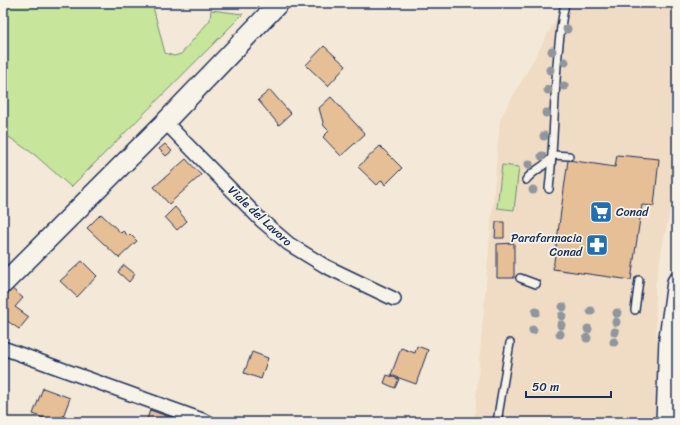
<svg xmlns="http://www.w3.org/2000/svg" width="680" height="425" viewBox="0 0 680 425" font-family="Sriracha,sans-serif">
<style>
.built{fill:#f0dcc4}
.green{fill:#c8e59c;stroke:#728a7d}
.building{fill:#e7bf97;stroke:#1b2f5e}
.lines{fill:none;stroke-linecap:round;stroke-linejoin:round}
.lane-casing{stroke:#1b2f5e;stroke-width:10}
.street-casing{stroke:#1b2f5e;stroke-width:16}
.secondary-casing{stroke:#1b2f5e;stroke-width:22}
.lane{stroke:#f7f3e8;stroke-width:7}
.street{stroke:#f7f3e8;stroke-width:13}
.secondary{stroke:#f7f3e8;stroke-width:19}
.tree{fill:#90969c}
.labels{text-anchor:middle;stroke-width:3.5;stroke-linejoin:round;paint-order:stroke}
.poi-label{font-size:12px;fill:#1b2f5e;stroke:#f7f3e8;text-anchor:start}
.street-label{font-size:12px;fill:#1b2f5e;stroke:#f7f3e8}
</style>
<rect width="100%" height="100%" fill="#f4e9d8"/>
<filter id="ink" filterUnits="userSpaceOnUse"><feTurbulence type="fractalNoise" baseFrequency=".025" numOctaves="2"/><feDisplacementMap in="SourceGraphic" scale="8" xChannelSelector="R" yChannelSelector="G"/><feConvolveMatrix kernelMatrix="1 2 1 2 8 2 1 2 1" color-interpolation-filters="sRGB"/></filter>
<g filter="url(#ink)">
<path class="built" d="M565,3H677V175L655,285L659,422H474L500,119Z"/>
<path class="green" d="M3,3H152L165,53L174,56L181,54L210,20L211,10L243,14L71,187L35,155L3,133Z
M502,165L519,167L514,210L497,208Z"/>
<path class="building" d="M324,46L346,66L328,86L306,65Z
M270,90L291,114L279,125L258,100Z
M331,97L365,134L341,156L323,137L329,131L324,126L319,108Z
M165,144L172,151L166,156L159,149Z
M380,146L402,168L385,185L382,180L377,185L358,167Z
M617,155L659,159L654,206L642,205L631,280L553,269L568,160L615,167Z
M186,159L201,175L169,204L154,187Z
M175,207L187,221L177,230L165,217Z
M101,214L121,233L123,231L128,236L130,234L137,241L119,258L87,228Z
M496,222H504V238H495Z
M514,243V278H497V244Z
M82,261L97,276L77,297L60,281Z
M124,265L135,274L129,282L118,272Z
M11,288L23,298L15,307L29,317L19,329L3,318V296Z
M417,346L428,350L416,384L391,375L401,348L415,353Z
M252,352L268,358L261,379L244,373Z
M387,375L399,379L395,388L384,383Z
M43,388L70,398L61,422H54L33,414Z
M150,410L172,418L170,422H146Z"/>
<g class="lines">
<g class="lane-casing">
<path id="lane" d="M553,155L569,156
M526,180C533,170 545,167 552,157
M549,189C556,127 553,64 565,3
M520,278L536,284
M635,310L639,280
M497,422L510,343"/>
</g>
<g class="street-casing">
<path id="street" d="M165,122L261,220L289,244L325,266L394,299
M3,348L208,422"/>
</g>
<g class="secondary-casing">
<path id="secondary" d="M3,284L165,122L279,3
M666,422L669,337L677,282"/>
</g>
<use href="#lane" class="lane"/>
<use href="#street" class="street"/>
<use href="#secondary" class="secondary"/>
</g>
<g class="tree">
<circle cx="567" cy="29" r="4.5"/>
<circle cx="552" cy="51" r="4.5"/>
<circle cx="565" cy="62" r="4.5"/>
<circle cx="550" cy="70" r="4.5"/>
<circle cx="564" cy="86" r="4.5"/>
<circle cx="548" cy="90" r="4.5"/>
<circle cx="546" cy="113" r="4.5"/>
<circle cx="544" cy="136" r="4.5"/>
<circle cx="542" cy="156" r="4.5"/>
<circle cx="529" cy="164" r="4.5"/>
<circle cx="533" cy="190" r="4.5"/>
<circle cx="563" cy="307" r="4.5"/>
<circle cx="591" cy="311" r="4.5"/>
<circle cx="536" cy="312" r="4.5"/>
<circle cx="617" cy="313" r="4.5"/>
<circle cx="562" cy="316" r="4.5"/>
<circle cx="616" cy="322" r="4.5"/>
<circle cx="561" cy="325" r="4.5"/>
<circle cx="588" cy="329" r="4.5"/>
<circle cx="533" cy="330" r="4.5"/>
<circle cx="615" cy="332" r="4.5"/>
<circle cx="560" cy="334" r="4.5"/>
<circle cx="587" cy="338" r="4.5"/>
<circle cx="614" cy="342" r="4.5"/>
</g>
</g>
<defs>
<g id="supermarket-square" transform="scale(1.15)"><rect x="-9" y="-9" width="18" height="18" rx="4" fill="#1f6fb2" stroke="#f7f3e8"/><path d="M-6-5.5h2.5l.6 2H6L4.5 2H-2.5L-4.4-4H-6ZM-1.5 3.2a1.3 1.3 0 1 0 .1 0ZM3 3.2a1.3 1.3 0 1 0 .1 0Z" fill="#fff"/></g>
<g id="pharmacy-square" transform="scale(1.15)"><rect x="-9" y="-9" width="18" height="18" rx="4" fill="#1f6fb2" stroke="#f7f3e8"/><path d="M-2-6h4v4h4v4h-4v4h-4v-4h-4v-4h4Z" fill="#fff"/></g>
</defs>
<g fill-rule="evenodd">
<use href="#supermarket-square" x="601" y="212"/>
<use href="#pharmacy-square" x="597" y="245"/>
</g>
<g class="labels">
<g class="poi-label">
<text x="616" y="216">Conad</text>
<text x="582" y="242" text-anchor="end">Parafarmacia<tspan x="582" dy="14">Conad</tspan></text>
</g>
<g class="street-label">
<text transform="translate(260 216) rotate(43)" y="4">Viale del Lavoro</text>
</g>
</g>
<rect width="680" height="425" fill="none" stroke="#f7f3e8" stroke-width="16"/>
<rect x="8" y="8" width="664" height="409" fill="none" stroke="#1b2f5e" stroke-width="1.5" filter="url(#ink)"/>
<path d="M526 391v6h85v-6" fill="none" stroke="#1b2f5e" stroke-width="2"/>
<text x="532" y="391" font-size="12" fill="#1b2f5e" stroke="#f7f3e8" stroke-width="3" paint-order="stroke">50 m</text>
</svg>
